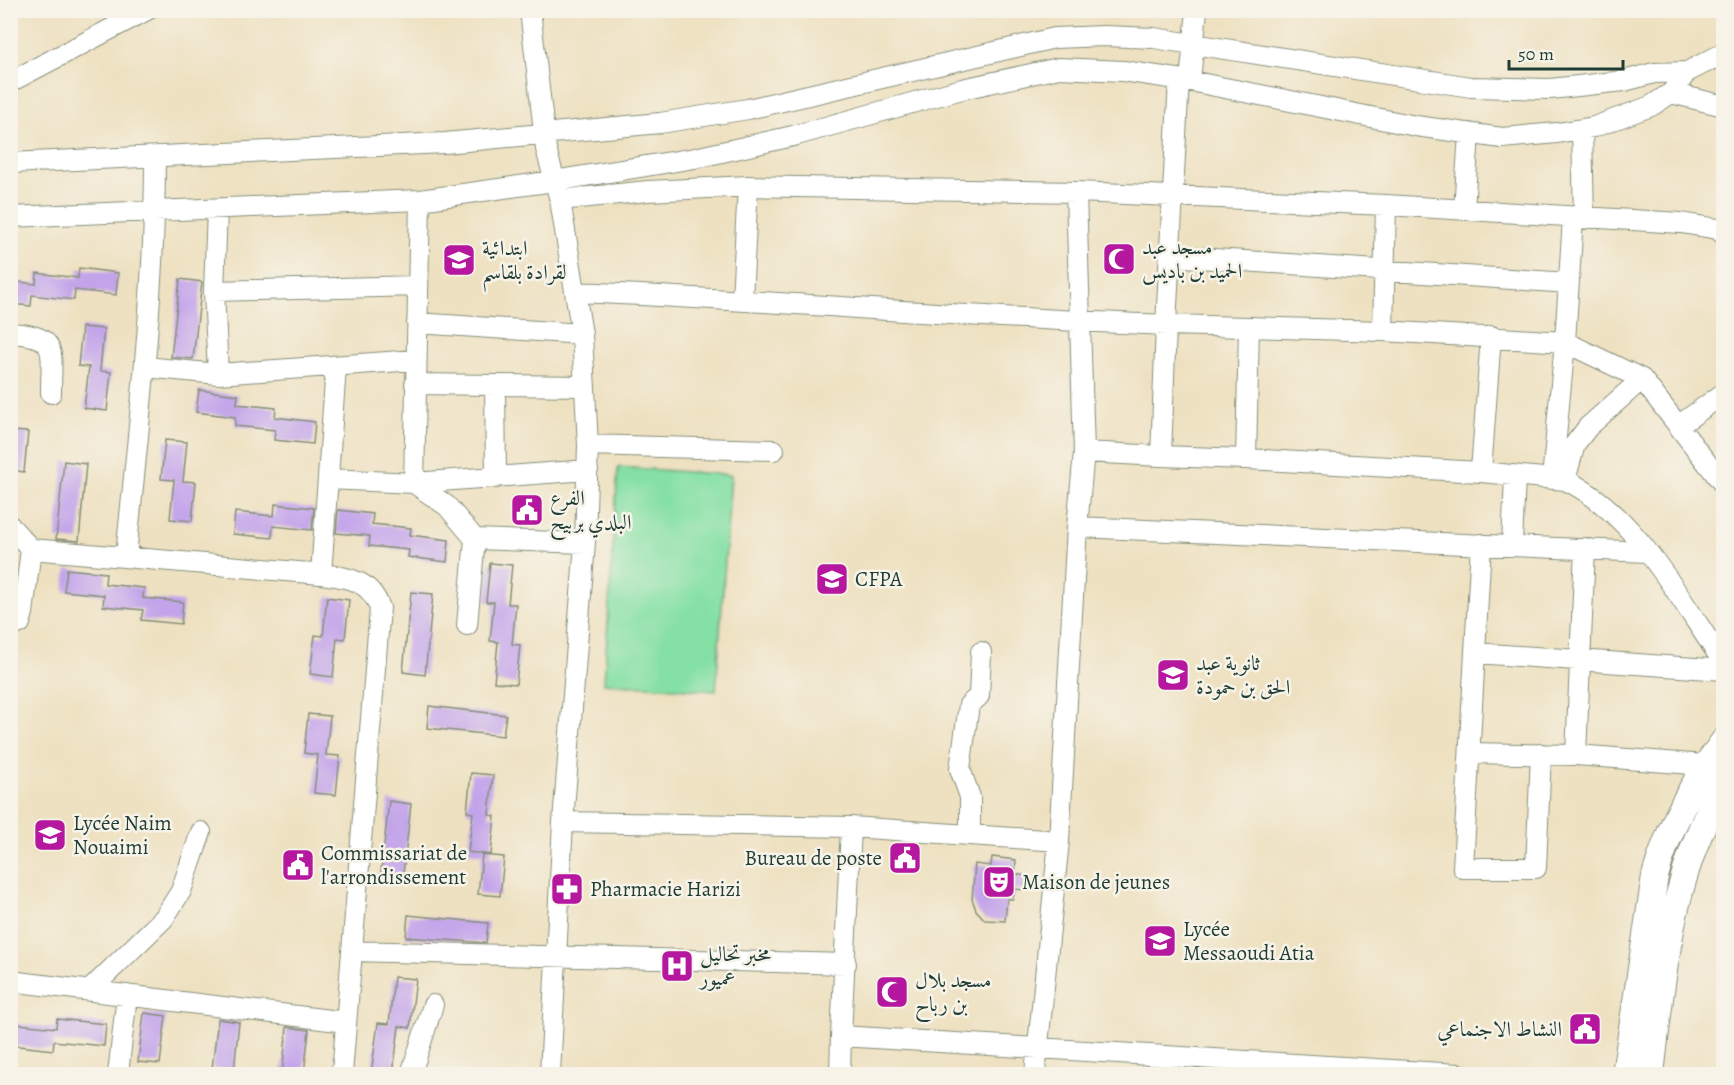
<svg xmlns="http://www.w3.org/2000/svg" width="1734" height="1085" viewBox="0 0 1734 1085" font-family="Alegreya,Amiri,serif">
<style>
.green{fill:#85e0a5;stroke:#528e6c;stroke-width:1.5}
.building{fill:#c3a4ea}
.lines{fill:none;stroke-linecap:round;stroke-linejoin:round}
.minor-casing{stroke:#868f7a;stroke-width:22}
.major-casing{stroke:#868f7a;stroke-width:28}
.minor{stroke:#fff;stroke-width:20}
.major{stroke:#fff;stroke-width:26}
.labels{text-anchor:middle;stroke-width:5;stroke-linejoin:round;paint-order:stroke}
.poi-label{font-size:21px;fill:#1f3d34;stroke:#f7f3e8;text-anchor:start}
</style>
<rect width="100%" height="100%" fill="#f7f3e8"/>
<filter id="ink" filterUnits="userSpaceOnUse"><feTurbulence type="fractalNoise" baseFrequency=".0167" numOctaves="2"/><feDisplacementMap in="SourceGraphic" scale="12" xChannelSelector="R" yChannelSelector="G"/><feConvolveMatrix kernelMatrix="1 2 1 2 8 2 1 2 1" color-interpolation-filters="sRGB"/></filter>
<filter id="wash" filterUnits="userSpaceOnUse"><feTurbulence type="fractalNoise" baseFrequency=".008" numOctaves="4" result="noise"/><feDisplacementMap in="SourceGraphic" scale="24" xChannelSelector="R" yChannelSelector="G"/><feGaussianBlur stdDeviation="1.35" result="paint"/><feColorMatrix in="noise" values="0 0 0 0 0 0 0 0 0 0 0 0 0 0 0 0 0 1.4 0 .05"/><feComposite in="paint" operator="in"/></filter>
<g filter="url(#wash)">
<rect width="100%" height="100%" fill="#eee1c1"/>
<path class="green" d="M618,467L731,475L716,691L604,683Z"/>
<g id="blocks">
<path class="building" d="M79,268L118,273L116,295L75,290L74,300L32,295L31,306L10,304V281L36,284L37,273L78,278Z
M180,279L202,282L193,359L171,357Z
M82,327L104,329L100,371L111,372L107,411L84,408L89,367L78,366Z
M199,390L238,395L237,404L276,408L275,417L315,422L313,444L274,440L275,430L235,426V417L196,412Z
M10,431L28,432L24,472L10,470Z
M165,440L187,442L183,481L196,482L192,521L170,519L174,480L161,479Z
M64,461L86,464L79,541L56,539Z
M275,504L314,508L312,530L273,526L272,538L233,534L235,512L274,516Z
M338,510L373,514L372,524L411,528L410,535L449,540L447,562L408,557L409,550L369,546L370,536L336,533Z
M490,563L512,565L508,604H516L512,644L520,645L516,684L494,682L498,642L490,641L494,602H486Z
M67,569L106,573L105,584L144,588L143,598L183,602L181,624L141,620L143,610L103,606L104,595L64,591Z
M411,592L433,594L425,675L403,672Z
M327,597L349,600L345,639L337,638L333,677L310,674L315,635L323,636Z
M429,706L506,715L503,736L427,728Z
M308,714L330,716L326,755L340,756L336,795L314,793L318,755L304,753Z
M471,773L493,775L489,815L495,816L491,855L468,852L473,813L467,812Z
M389,801L411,804L402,882L380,880Z
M482,855L504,857L500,896L478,894Z
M992,857L1016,860L1015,874L1026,876L1025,890L1014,889L1013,899H1007L1005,921L985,920L976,910L972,899L975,864L991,866Z
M408,915L488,923L486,943L406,937Z
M394,977L416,979L410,1028L399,1026L393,1074H371L378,1023L389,1024Z
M144,1013L166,1016L160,1064L138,1062Z
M57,1019L106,1024L104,1046L54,1041L53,1050L10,1045V1023L56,1028Z
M218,1019L239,1022L234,1071L212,1068Z
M287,1027L309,1030L304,1074H282Z"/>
</g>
</g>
<g filter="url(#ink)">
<use href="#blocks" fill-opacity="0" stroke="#868f7a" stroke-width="1.5"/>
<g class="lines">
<g class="minor-casing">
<path id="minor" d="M530,10L546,149L560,200L582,334L588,445L585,543L563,822L550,1074
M1190,81L1197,10
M10,82L147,10
M1671,93L1724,106
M1582,129L1584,219
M10,163L445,143L660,123L748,109L1055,38L1104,36L1154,38L1471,87L1550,89L1624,81L1654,73L1687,72
M1076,192L1084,452L1077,527
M420,200L414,483L588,470
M560,200L648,191L748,186
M217,209L214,291L218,374L415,360
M1464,210L1469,133
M10,217L420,200L554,181L695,158L793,136L962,89L1059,68L1123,71L1190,81L1416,126L1502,138L1557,133L1594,127L1651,106L1671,93L1687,72L1724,53
M1170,256L1569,283
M214,291L418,286
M575,292C772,300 969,318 1166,325L1179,79
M742,299L748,186L1076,192L1386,205L1681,223L1718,229L1724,235
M417,323L582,334
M1383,331L1386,205
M10,333C60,336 51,350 51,393
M145,367L218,374
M1642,379L1588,427L1575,444L1565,480C1635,512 1681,602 1724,663
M415,384L585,386
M495,386L496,478
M1678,426L1724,393
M588,445L774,450
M1084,452L1161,456
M1246,459L1161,456L1166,325L1249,327
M1481,472L1491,336
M328,479L414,483L447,506L475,539L467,625
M1552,479L1565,342L1642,379L1724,485
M1565,480L1481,472L1246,459L1249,327L1383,331L1565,342L1573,218
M10,526L31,549
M475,539L585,543
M1481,544L1463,868H1536L1541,754
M1512,545L1515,476
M126,556C139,424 155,291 155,158
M321,574L336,367
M10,627L20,623L23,613L31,549L321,574C349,578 369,579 380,608L342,1074
M1475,653L1724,670
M1470,753L1576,755L1705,765
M1576,755L1585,548
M563,822L851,827L1059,841
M970,835V797L960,769L969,705L979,696L981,652
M352,951L846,964
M10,981L346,1022
M89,991L164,918L181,891L201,832
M841,1036L851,827
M118,1074L127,995
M411,1074L433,1005
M840,1074L841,1036L1458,1074
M1035,1074L1059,841L1077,527L1647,552"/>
</g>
<g class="major-casing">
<path id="major" d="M1625,1074L1655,876C1669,827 1693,781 1724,741
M1651,1074C1663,973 1671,873 1724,784"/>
</g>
<use href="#minor" class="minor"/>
<use href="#major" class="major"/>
</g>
</g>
<defs>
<g id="mosque-square" transform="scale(1.725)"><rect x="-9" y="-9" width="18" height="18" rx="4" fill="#b5179e" stroke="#f7f3e8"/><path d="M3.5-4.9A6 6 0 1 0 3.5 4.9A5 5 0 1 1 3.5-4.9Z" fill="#fff"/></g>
<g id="school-square" transform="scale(1.725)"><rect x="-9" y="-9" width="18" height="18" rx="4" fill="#b5179e" stroke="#f7f3e8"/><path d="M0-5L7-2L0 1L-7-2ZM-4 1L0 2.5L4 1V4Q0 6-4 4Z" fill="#fff"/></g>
<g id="civic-square" transform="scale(1.725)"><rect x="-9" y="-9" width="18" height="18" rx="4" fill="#b5179e" stroke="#f7f3e8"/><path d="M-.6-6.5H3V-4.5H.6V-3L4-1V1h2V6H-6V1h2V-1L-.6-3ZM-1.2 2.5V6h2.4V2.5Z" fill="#fff"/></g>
<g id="university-square" transform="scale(1.725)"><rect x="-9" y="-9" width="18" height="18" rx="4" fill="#b5179e" stroke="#f7f3e8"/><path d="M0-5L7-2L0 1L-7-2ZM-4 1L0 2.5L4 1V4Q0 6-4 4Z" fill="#fff"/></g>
<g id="theatre-square" transform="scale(1.725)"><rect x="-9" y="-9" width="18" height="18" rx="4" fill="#b5179e" stroke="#f7f3e8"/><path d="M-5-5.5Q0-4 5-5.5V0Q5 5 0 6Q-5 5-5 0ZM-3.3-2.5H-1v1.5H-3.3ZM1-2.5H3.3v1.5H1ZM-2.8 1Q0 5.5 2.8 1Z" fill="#fff"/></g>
<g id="pharmacy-square" transform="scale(1.725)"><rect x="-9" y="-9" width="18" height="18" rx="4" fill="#b5179e" stroke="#f7f3e8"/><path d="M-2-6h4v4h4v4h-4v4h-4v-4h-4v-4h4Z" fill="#fff"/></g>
<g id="hospital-square" transform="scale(1.725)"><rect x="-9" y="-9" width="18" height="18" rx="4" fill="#b5179e" stroke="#f7f3e8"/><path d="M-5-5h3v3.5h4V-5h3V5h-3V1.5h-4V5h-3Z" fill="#fff"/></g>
</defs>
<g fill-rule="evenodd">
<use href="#mosque-square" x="1119" y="259"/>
<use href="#school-square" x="459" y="260"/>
<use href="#civic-square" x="527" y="510"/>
<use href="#university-square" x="832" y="579"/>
<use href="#school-square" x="1173" y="675"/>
<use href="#school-square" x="50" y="835"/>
<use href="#civic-square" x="905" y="858"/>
<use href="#civic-square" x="298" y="865"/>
<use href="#theatre-square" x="999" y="882"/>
<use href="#pharmacy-square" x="567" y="889"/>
<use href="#school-square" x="1160" y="941"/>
<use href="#hospital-square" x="677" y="966"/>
<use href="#mosque-square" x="892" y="992"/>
<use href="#civic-square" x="1585" y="1029"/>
</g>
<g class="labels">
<g class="poi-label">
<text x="1142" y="254">مسجد عبد<tspan x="1142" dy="24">الحميد بن باديس</tspan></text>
<text x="482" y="255">ابتدائية<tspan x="482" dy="24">لقرادة بلقاسم</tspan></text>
<text x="550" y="505">الفرع<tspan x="550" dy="24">البلدي بربيح</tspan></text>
<text x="855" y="586">CFPA</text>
<text x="1196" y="670">ثانوية عبد<tspan x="1196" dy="24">الحق بن حمودة</tspan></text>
<text x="73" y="830">Lycée Naim<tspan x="73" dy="24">Nouaimi</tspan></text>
<text x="321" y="860">Commissariat de<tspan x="321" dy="24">l'arrondissement</tspan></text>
<text x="882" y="865" text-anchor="end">Bureau de poste</text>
<text x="1022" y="889">Maison de jeunes</text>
<text x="590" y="896">Pharmacie Harizi</text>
<text x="1183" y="936">Lycée<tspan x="1183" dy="24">Messaoudi Atia</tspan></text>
<text x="700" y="961">مخبر تحاليل<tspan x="700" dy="24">عميور</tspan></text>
<text x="915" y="987">مسجد بلال<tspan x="915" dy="24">بن رباح</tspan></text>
<text x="1562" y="1036" text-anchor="end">النشاط الاجنماعي</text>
</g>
</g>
<rect width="1734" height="1085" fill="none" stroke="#f7f3e8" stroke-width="36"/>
<path d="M1509 60v9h114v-9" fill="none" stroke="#1f3d34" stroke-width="3"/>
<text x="1518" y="60" font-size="18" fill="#1f3d34" stroke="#f7f3e8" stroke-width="4.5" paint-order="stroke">50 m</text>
</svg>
